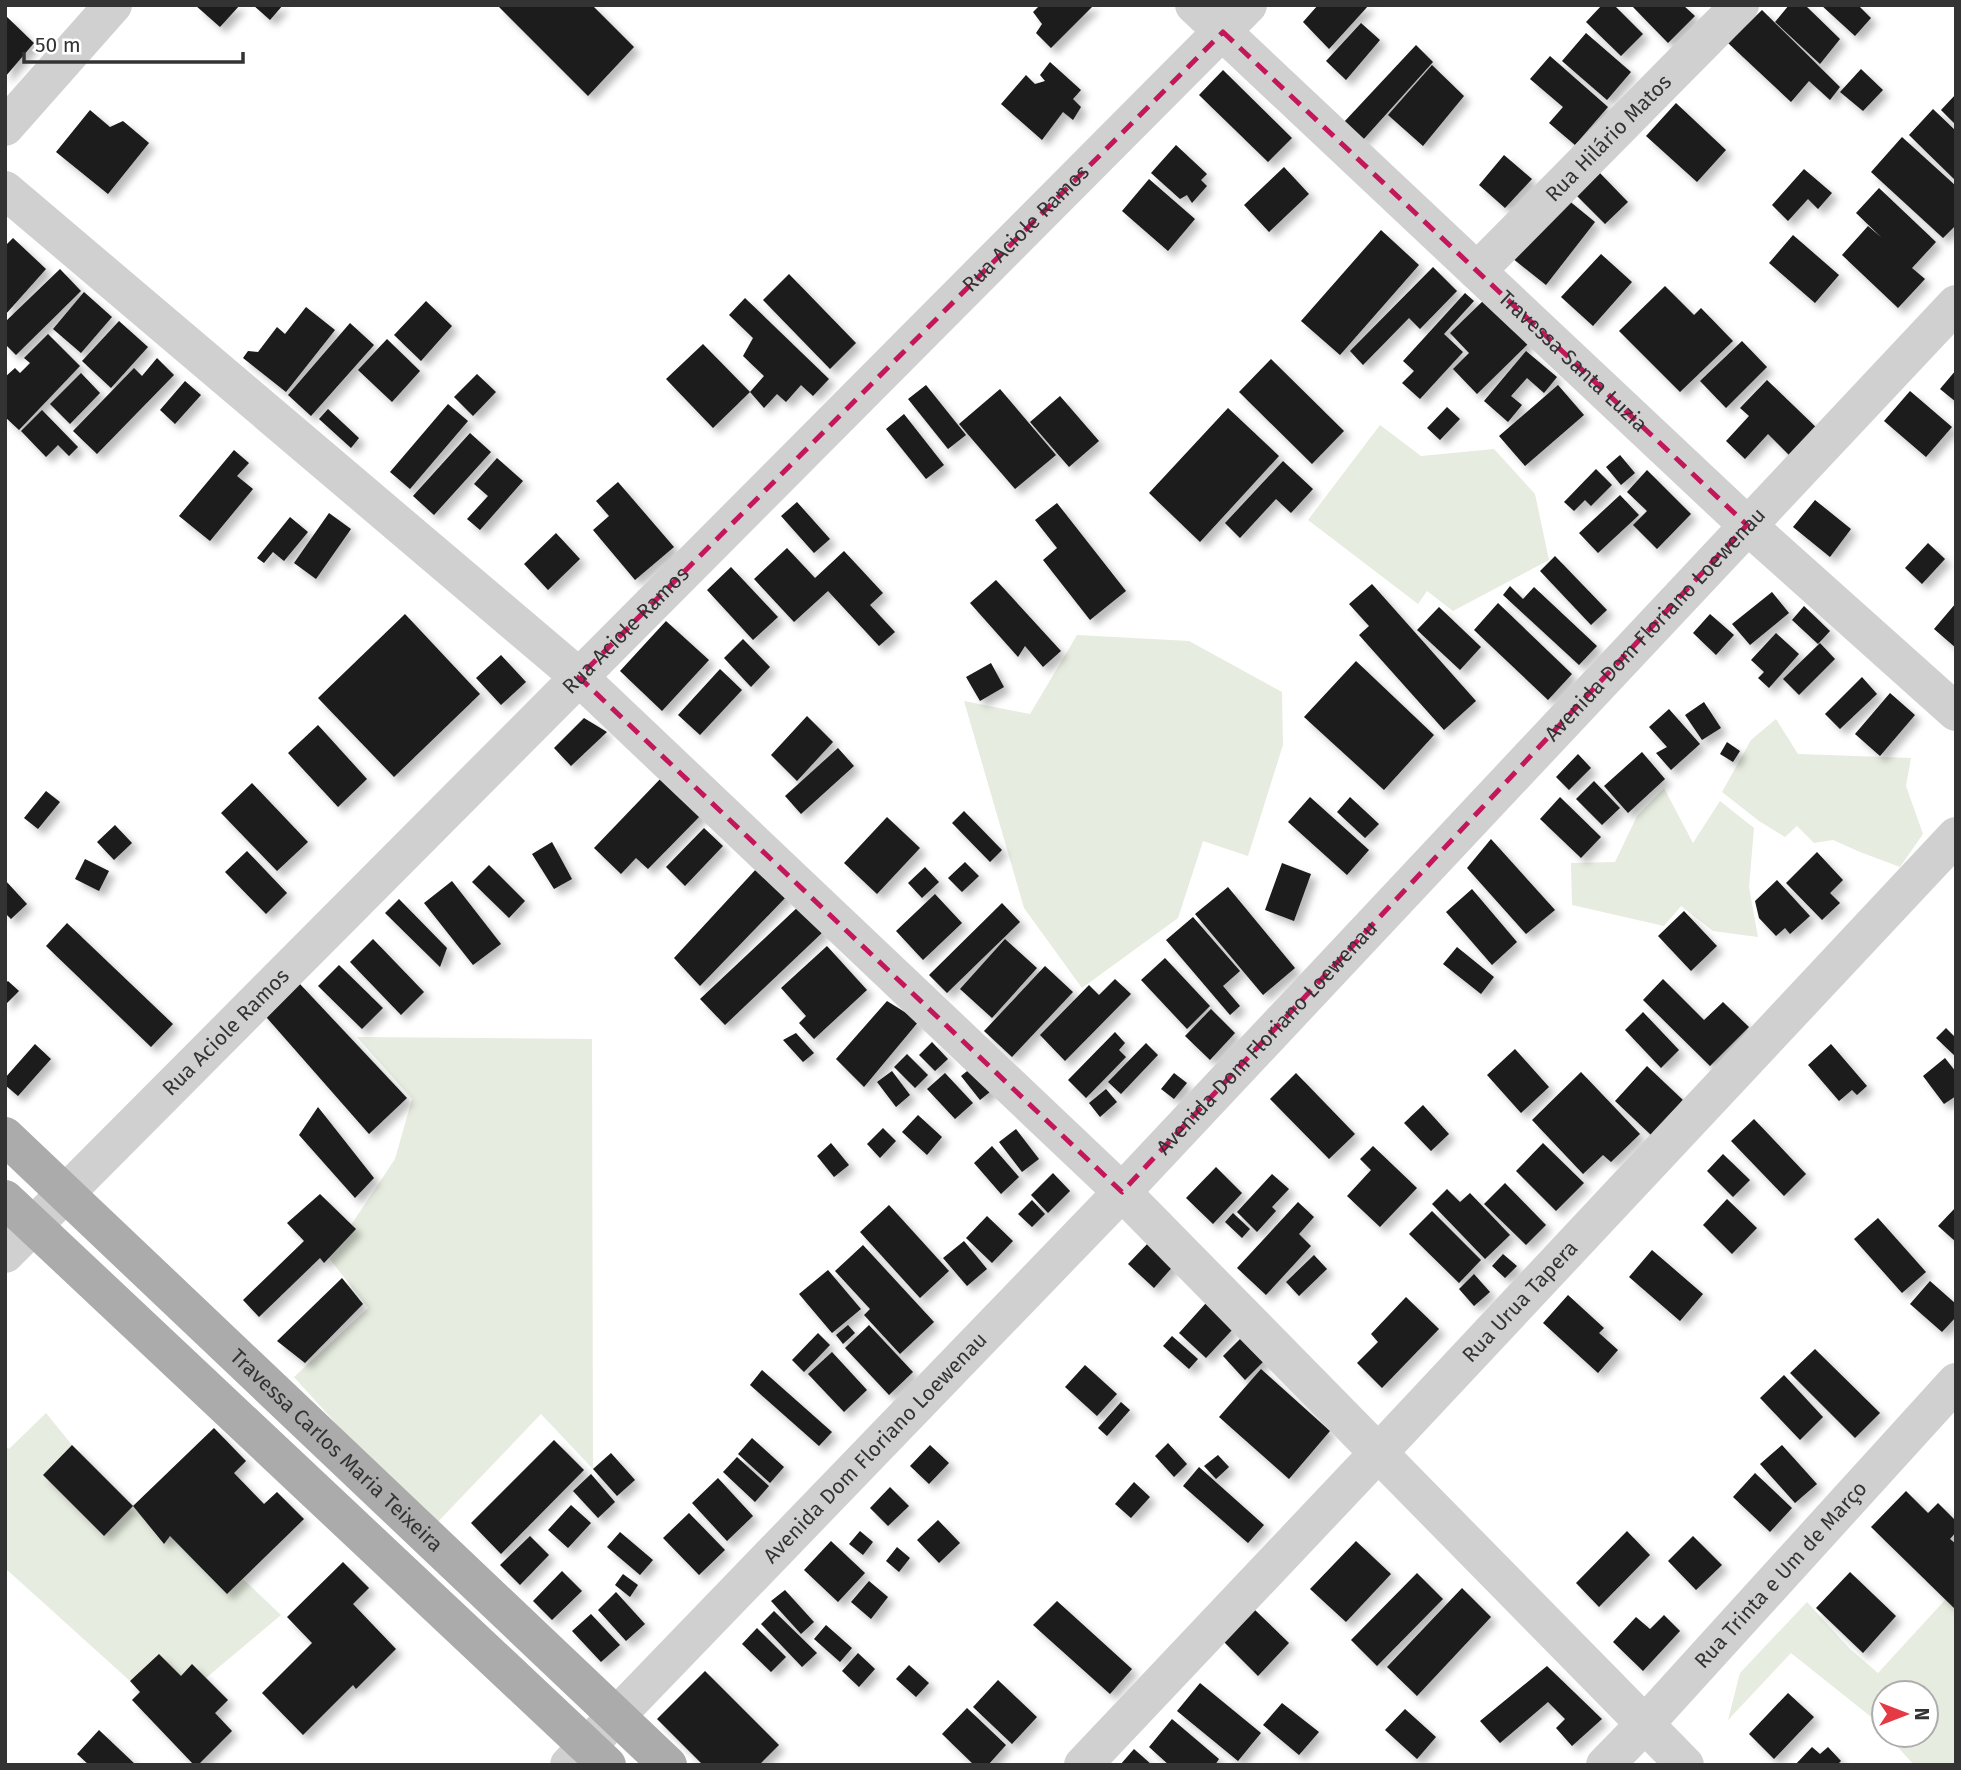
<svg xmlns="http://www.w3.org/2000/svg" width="1961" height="1770" viewBox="0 0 1961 1770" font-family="'Fira Sans',sans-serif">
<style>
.green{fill:#e6ecdf}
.building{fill:#1a1a1a;filter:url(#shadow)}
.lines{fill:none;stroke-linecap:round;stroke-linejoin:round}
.minor{stroke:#d0d0d0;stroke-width:38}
.major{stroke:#ababab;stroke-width:38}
.marked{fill:none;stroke:#c2185b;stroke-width:5;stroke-dasharray:14 9;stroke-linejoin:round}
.labels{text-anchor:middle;stroke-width:7;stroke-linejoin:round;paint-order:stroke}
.street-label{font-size:21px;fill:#333;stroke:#fff}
</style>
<defs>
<filter id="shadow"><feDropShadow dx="6" dy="6" stdDeviation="3.5" flood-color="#0004"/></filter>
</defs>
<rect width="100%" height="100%" fill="#fff"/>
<path class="green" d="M1380,425L1421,456L1494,449L1535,494L1549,560L1453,611L1427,591L1418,604L1308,520Z
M1077,635L1189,641L1282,692L1283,745L1248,856L1203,841L1178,918L1082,988L1024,908L964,701L1030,714Z
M1776,719L1798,754L1911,758L1906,786L1923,834L1900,867L1860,852L1833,840L1814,843L1797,826L1785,837L1759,821L1722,792L1751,740Z
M1664,788L1693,843L1720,801L1754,828L1749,887L1758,937L1713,931L1681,906L1664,926L1572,905L1571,863L1615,862L1637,816Z
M357,1037L592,1039L593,1469L541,1414L431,1529L294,1377L368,1308L329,1258L395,1159L412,1099Z
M46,1413L72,1445L43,1475L103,1536L133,1506L163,1544L170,1536L227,1594L243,1579L281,1615L206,1678L192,1665L181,1676L159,1654L130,1681L5,1568V1446L9,1449Z
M1956,1588V1765H1914L1887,1735H1926V1693H1884V1732L1870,1716L1791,1653L1728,1720L1740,1673L1807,1602L1850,1649L1878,1673Z"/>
<path class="building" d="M195,5H240L220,27Z
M253,5H283L270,20Z
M497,5H592L634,47L588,96Z
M1040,5H1094L1051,48L1036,33L1042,24L1033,12Z
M1318,5H1369L1329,49L1303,22Z
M1602,5H1614L1643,34L1621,56L1586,22Z
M1631,5H1683L1695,16L1668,43Z
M1789,5H1805L1840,39L1820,64L1775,22Z
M1821,5H1858L1871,18L1855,36Z
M1762,10L1840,87L1830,100L1809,81L1791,102L1728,43Z
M5,15L34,43L5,77Z
M1361,23L1380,40L1346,80L1326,61Z
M1586,33L1631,72L1607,100L1562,61Z
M1416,45L1433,62L1362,141L1344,122Z
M1550,56L1608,107L1575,145L1549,123L1563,107L1530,79Z
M1050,62L1081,90L1073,99L1081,107L1073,120L1063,112L1042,140L1001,104L1026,75L1035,84L1045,81L1040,75Z
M1432,65L1464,96L1423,146L1388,115Z
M1861,69L1883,90L1863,111L1840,92Z
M1223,70L1292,138L1268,162L1199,95Z
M1956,94V125L1941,110Z
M1676,103L1726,150L1697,182L1646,136Z
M1933,109L1956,131V181L1909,135Z
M90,110L110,127L123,121L149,143L108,194L56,152Z
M1902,137L1956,186V225L1943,238L1871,172Z
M1176,145L1207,174L1201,180L1207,186L1192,203L1187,195L1180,199L1151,173Z
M1504,155L1532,179L1505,208L1479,185Z
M1284,167L1309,194L1269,232L1244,205Z
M1804,169L1832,193L1818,209L1808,199L1788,221L1772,205Z
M1597,170L1628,202L1605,224L1574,193Z
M1149,179L1195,219L1168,251L1122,211Z
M1879,188L1936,242L1912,268L1925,279L1898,308L1842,255L1868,226L1882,238L1856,213Z
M1562,195L1595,222L1546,285L1512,258Z
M1381,230L1419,265L1340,355L1301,321Z
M1793,235L1839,275L1815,303L1769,263Z
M13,238L46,269L5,315V246Z
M1601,254L1632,282L1593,326L1561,297Z
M1433,267L1457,291L1420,329L1409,318L1363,365L1350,351Z
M60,269L81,291L16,355L5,344V322Z
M789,274L856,343L830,369L763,300Z
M1665,286L1694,315L1701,308L1733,341L1680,392L1619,331Z
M84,292L112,317L81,353L53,329Z
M1465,293L1474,301L1444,334L1463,352L1420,399L1402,383L1414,371L1403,361Z
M745,298L829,379L813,396L801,385L786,402L777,394L764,408L750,392L764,376L743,356L753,338L729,315Z
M1486,298L1529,343L1477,394L1453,369L1469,353L1450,333Z
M426,301L452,326L421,361L394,335Z
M306,307L335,330L286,392L243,358L248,351L258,352L277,327L285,334Z
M119,321L148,347L111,388L82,361Z
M350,323L374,345L311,416L288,395Z
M48,334L80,366L19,430L5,417V377L15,368L20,373L30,363L24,358Z
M387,339L420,371L392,402L358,370Z
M1742,341L1767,367L1726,408L1700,381Z
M703,344L750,392L713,428L666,379Z
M1526,351L1557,377L1544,393L1527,378L1511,396L1522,405L1508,422L1484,401Z
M157,358L174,375L97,454L73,431L134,368L142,376Z
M1271,359L1344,431L1312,464L1239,392Z
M1956,370V402L1940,389Z
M81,373L100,393L70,424L50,404Z
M477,374L496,392L473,416L454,397Z
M1767,380L1820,431L1793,459L1768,434L1745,459L1726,441L1749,416L1740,408Z
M185,381L201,395L175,424L160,410Z
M926,385L966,435L948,449L908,399Z
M1558,385L1584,415L1525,466L1499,436Z
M1000,389L1056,455L1015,489L959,424Z
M1910,391L1952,427L1926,457L1884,421Z
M1060,396L1099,441L1069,467L1030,422Z
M448,404L468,421L410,489L390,472Z
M1447,407L1460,419L1440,440L1427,428Z
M1228,408L1279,456L1200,542L1149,493Z
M328,409L359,438L351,448L319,419Z
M42,410L78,447L69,456L58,445L46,457L21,431Z
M904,414L944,465L926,479L886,429Z
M470,433L491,452L434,515L413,496Z
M234,450L249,463L237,476L253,489L210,541L179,516Z
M1620,455L1635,473L1621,485L1606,467Z
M497,458L523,481L480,530L467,519L488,496L474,484Z
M1283,461L1313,489L1291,513L1276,499L1240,538L1225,523Z
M1596,469L1612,485L1591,506L1585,500L1574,511L1564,502Z
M1647,470L1691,514L1657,549L1633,525L1647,511L1627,492Z
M618,482L674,547L635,580L593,530L609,516L596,501Z
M1620,495L1639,515L1598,553L1579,533Z
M1815,500L1851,529L1830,557L1793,527Z
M797,502L830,539L814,553L781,516Z
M1057,503L1126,591L1090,620L1043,560L1057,548L1035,520Z
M329,513L351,529L316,579L294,563Z
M290,517L308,532L284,561L273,552L264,563L257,558Z
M556,533L580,559L548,590L524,564Z
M1928,543L1945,559L1922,584L1905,568Z
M787,548L815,578L844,551L883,593L870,605L895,632L879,646L828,591L794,622L754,579Z
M1555,556L1607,610L1591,625L1540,571Z
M731,567L778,617L753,640L707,590Z
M996,580L1061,651L1043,667L1025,646L1018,657L970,603Z
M1372,584L1476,701L1444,730L1359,635L1369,626L1349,604Z
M1510,586L1523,599L1534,587L1597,646L1579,665L1503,595Z
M1772,592L1789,613L1750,645L1732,624Z
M1498,603L1572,674L1548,700L1474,630Z
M1956,603V648L1934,629Z
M1804,606L1830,631L1818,644L1792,620Z
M1439,607L1481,647L1460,670L1417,630Z
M405,614L480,694L394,777L318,698Z
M1710,614L1734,635L1716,655L1693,633Z
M666,621L709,660L662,711L620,671Z
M1776,633L1799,654L1769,688L1758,678L1764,672L1751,660Z
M743,639L770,667L751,687L724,658Z
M1820,643L1835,659L1799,695L1783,679Z
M501,655L526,682L501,705L476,678Z
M1356,661L1434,735L1384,790L1304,717Z
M991,663L1004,687L980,701L966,677Z
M720,669L742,690L700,735L678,715Z
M1862,677L1877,694L1840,729L1825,714Z
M1890,693L1915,715L1880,756L1855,734Z
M1704,702L1721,728L1702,740L1685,715Z
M1669,709L1700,744L1671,770L1656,753L1667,747L1649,727Z
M807,716L833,742L797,781L771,755Z
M584,718L607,732L571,766L554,748Z
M318,725L367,779L338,807L288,753Z
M1727,742L1740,751L1733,762L1720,754Z
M838,748L854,766L801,814L785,796Z
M1642,752L1665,779L1628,813L1604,786Z
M1578,754L1591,768L1569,790L1556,777Z
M664,775L703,813L648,869L636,858L621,874L594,848Z
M1594,781L1620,808L1602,825L1576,799Z
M252,783L308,842L277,871L221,813Z
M46,791L60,802L38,829L24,818Z
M1310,797L1369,850L1347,875L1288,822Z
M1350,797L1379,824L1365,838L1337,812Z
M1560,797L1601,837L1581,858L1540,819Z
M964,811L1002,850L990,862L952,823Z
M887,817L920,848L877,894L844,863Z
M115,825L132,843L114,860L97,842Z
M704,828L723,846L685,886L666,867Z
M1491,839L1555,910L1526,934L1467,868Z
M552,842L572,879L554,889L532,854Z
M247,851L287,893L266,914L225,872Z
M1817,852L1843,880L1830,893L1840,903L1822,920L1786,883Z
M85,859L109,871L99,891L75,879Z
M965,862L979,876L962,892L948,878Z
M1282,863L1311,874L1294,921L1265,910Z
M489,865L525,901L509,918L472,882Z
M758,867L788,895L700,986L674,958Z
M925,867L939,882L922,898L908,883Z
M5,880L27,904L11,919L5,913Z
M1777,880L1810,916L1790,934L1785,928L1776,936L1759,918L1755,901Z
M452,881L501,944L473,965L424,903Z
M1228,887L1295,968L1263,995L1195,914Z
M1472,889L1517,942L1492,965L1446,912Z
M935,894L962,923L923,960L896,931Z
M399,899L447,948L440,967L385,913Z
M1002,903L1020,922L947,993L929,975Z
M800,905L824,931L725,1025L700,999Z
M1684,911L1717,946L1691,971L1658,936Z
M1193,917L1240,971L1223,986L1240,1006L1230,1015L1166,940Z
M67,923L173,1024L151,1047L46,946Z
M373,939L424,992L401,1015L350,962Z
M1005,939L1037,968L992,1018L960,989Z
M827,946L867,990L814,1039L799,1023L806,1016L781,988Z
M1457,947L1494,977L1481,994L1443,964Z
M1165,958L1210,1006L1187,1029L1141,980Z
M339,965L383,1008L362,1029L318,986Z
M1045,966L1073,992L1012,1057L984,1031Z
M1115,979L1131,994L1065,1061L1040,1035L1089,985L1099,995Z
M1663,979L1704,1020L1723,1002L1749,1027L1710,1066L1643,1000Z
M8,981L19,991L5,1005V983Z
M299,983L407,1098L369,1134L260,1010Z
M887,1001L919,1021L864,1087L836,1059Z
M1211,1009L1235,1033L1210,1060L1185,1036Z
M1643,1012L1679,1050L1661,1068L1625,1030Z
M1946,1028L1956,1038V1057L1936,1038Z
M1115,1032L1125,1043L1119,1050L1126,1057L1086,1098L1068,1080Z
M796,1033L814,1053L803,1062L783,1040Z
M932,1042L948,1059L935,1071L919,1055Z
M1146,1043L1158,1055L1121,1094L1108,1082Z
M35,1044L51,1059L18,1096L5,1085V1078Z
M1831,1044L1867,1086L1857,1095L1852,1090L1839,1101L1808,1065Z
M1515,1049L1549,1087L1521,1113L1487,1075Z
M907,1054L928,1075L915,1088L894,1067Z
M1945,1058L1956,1072V1096L1944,1104L1923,1076Z
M982,1059L1001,1083L980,1100L961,1076Z
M1647,1066L1683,1100L1651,1135L1615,1101Z
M892,1071L910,1095L896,1107L877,1082Z
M1581,1072L1640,1134L1611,1162L1603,1155L1583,1174L1532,1120Z
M945,1073L973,1103L955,1119L927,1089Z
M1174,1073L1187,1083L1174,1099L1161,1089Z
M1296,1073L1355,1134L1329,1159L1270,1099Z
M1106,1089L1117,1102L1100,1117L1089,1103Z
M1423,1105L1449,1134L1431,1151L1404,1123Z
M318,1107L374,1178L355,1198L299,1135Z
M918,1115L942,1137L927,1155L902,1132Z
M1754,1119L1806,1174L1784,1196L1731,1141Z
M883,1128L896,1141L880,1158L867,1144Z
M1016,1129L1039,1159L1022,1172L999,1142Z
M831,1143L849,1165L834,1177L817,1156Z
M1543,1143L1584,1183L1556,1211L1516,1171Z
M992,1146L1019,1177L1001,1194L974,1163Z
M1373,1146L1417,1188L1380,1227L1347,1196L1371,1170L1360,1159Z
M1723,1154L1750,1180L1733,1197L1707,1171Z
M1216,1167L1242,1193L1213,1224L1186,1198Z
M1053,1173L1070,1191L1048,1213L1031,1195Z
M1272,1174L1289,1189L1272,1207L1276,1211L1257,1232L1237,1212Z
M1505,1183L1546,1225L1526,1245L1484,1204Z
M1447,1189L1460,1202L1470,1193L1510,1235L1485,1259L1432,1204Z
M320,1194L356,1229L324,1263L320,1258L259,1317L243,1300L304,1241L287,1223Z
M1727,1199L1757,1228L1732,1254L1703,1225Z
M1032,1200L1045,1214L1032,1227L1018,1214Z
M1298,1202L1314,1217L1299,1234L1311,1246L1266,1295L1237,1268Z
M889,1205L949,1271L920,1298L860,1232Z
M1956,1207V1242L1938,1226Z
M1432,1211L1481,1260L1459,1283L1409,1234Z
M1233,1213L1250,1229L1242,1238L1225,1222Z
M987,1216L1013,1241L992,1263L966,1238Z
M1878,1218L1926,1272L1902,1293L1854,1239Z
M1151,1240L1176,1263L1154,1288L1128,1264Z
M964,1241L987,1269L967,1286L943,1258Z
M863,1245L934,1322L900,1354L864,1315L870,1309L835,1271Z
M1652,1250L1703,1294L1680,1321L1629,1277Z
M1503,1254L1517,1266L1505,1278L1492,1266Z
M1314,1255L1327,1269L1299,1296L1286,1282Z
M828,1270L861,1309L832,1333L799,1294Z
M1474,1274L1490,1292L1474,1306L1459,1289Z
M342,1278L363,1304L305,1363L277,1341Z
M1930,1281L1956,1304V1317L1942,1332L1910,1304Z
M1568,1295L1604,1328L1599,1333L1618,1350L1598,1373L1543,1323Z
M1406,1297L1439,1329L1382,1388L1357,1363L1378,1342L1371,1334Z
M1206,1303L1233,1329L1206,1358L1179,1333Z
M848,1325L855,1333L843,1344L836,1335Z
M869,1325L913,1372L889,1395L845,1348Z
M818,1333L830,1345L804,1372L792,1360Z
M1244,1335L1266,1359L1245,1380L1223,1356Z
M1172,1336L1198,1359L1189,1369L1163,1346Z
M1815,1349L1880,1413L1855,1438L1790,1373Z
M832,1352L867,1390L844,1412L808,1374Z
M1085,1365L1117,1394L1097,1416L1065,1387Z
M1261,1369L1330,1431L1289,1479L1219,1417Z
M762,1370L832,1432L819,1446L750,1385Z
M1784,1375L1823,1417L1800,1440L1760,1398Z
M1121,1402L1130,1410L1107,1436L1098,1428Z
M214,1428L246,1461L234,1473L264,1504L277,1492L304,1519L227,1594L170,1536L164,1544L133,1506Z
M752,1438L784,1467L770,1483L738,1454Z
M554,1440L584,1470L501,1554L471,1523Z
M1168,1443L1187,1464L1174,1477L1155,1456Z
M72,1445L133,1506L104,1536L43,1475Z
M930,1445L949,1463L929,1484L910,1466Z
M1782,1445L1817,1484L1795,1503L1760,1464Z
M611,1453L635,1480L617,1496L593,1469Z
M1218,1455L1229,1467L1216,1479L1204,1466Z
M737,1457L769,1486L755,1502L723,1472Z
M1199,1467L1264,1525L1248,1543L1183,1486Z
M1755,1473L1792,1508L1770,1532L1733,1497Z
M591,1474L615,1502L598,1518L573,1491Z
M718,1478L753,1516L727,1541L692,1503Z
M1134,1482L1150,1497L1131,1518L1115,1504Z
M890,1487L909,1506L888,1526L870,1508Z
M1906,1491L1928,1513L1938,1503L1956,1521V1532L1950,1539L1956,1544V1610L1871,1527Z
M571,1505L591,1523L568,1548L548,1530Z
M689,1513L725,1550L699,1575L663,1538Z
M938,1520L960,1543L939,1563L917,1540Z
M860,1531L873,1542L863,1555L849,1544Z
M1627,1531L1650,1555L1599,1607L1576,1583Z
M620,1532L653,1560L640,1575L607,1547Z
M530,1536L549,1555L520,1585L500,1565Z
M1693,1536L1722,1565L1696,1590L1668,1561Z
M831,1541L865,1573L838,1602L804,1570Z
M1356,1541L1391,1574L1346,1622L1310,1589Z
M897,1547L910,1558L899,1572L886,1561Z
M343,1562L369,1588L353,1604L396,1649L356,1689L353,1685L303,1735L262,1693L312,1643L287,1617Z
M562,1571L582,1591L552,1620L533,1601Z
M1850,1572L1896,1616L1863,1653L1816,1608Z
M1417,1573L1443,1599L1377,1666L1351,1640Z
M623,1574L638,1585L630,1597L615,1585Z
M869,1581L888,1597L871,1619L851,1602Z
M1462,1588L1491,1617L1417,1696L1387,1667Z
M785,1590L814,1622L801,1634L771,1601Z
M616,1592L645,1624L626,1641L598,1610Z
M1057,1601L1132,1669L1110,1694L1033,1625Z
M1255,1610L1289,1643L1258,1676L1224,1642Z
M774,1611L817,1653L802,1667L761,1624Z
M591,1614L620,1645L601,1662L572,1631Z
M1664,1615L1680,1631L1643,1671L1613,1642L1636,1617L1650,1629Z
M826,1625L852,1648L840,1662L814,1639Z
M757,1628L786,1657L771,1672L742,1644Z
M858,1653L875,1669L859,1687L842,1671Z
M159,1654L181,1676L192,1664L228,1700L215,1713L232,1731L198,1765H194L132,1700L140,1692L130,1681Z
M909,1665L929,1683L916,1697L896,1679Z
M1547,1666L1602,1719L1572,1746L1556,1728L1565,1719L1548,1702L1500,1743L1480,1721Z
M705,1671L779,1745L759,1765H703L657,1719Z
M998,1680L1037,1717L1012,1744L973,1707Z
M1200,1683L1261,1733L1238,1761L1177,1711Z
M1788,1693L1814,1717L1774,1759L1749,1734Z
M1282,1703L1319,1732L1299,1755L1263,1725Z
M967,1708L1006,1745L988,1765H974L942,1734Z
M1405,1709L1436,1737L1417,1759L1385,1730Z
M1172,1719L1219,1759L1215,1765H1169L1149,1747Z
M99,1730L136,1765H89L77,1754Z
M1812,1747L1820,1754L1828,1747L1841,1761L1837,1765H1795Z
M1134,1749L1152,1765H1120Z"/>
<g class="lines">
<g class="minor">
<path id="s1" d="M1194,5L1747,525L1956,712"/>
<path d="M5,127L113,5"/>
<path d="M5,190L579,677L1122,1192L1685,1765"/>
<path id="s2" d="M1477,271L1740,5"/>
<path id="s3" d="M5,1254L1248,5"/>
<path id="s4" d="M569,1765L1122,1192L1956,304"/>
<path id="s5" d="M1083,1765L1380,1451L1956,836"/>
<path id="s6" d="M1605,1765L1645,1724L1956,1382"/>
</g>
<g class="major">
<path id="s7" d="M5,1136L668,1765"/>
<path d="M5,1199L607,1765"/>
</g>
</g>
<path class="marked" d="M1223,32L1747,525L1122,1192L579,677Z"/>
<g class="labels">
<g class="street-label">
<text dy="7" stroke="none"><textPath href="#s2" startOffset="187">Rua Hilário Matos</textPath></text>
<text dy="7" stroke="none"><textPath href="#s3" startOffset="1447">Rua Aciole Ramos</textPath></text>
<text dy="7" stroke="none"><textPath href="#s1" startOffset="520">Travessa Santa Luzia</textPath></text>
<text dy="7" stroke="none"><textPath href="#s4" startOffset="1575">Avenida Dom Floriano Loewenau</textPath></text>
<text dy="7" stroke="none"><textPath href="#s3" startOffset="880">Rua Aciole Ramos</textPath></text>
<text dy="7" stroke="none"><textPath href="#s3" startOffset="313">Rua Aciole Ramos</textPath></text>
<text dy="7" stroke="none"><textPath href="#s4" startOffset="1008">Avenida Dom Floriano Loewenau</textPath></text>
<text dy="7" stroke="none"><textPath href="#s5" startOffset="637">Rua Urua Tapera</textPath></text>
<text dy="7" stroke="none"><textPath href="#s4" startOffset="441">Avenida Dom Floriano Loewenau</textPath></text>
<text dy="7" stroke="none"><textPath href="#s7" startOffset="457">Travessa Carlos Maria Teixeira</textPath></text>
<text dy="7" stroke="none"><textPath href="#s6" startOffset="259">Rua Trinta e Um de Março</textPath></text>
</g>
</g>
<rect width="1961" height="1770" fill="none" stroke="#333333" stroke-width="14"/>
<g transform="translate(1905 1714) rotate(90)"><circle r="33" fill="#ffffff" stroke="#adadad" stroke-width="2"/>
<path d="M0-5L12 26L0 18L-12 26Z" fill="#e63946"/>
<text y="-10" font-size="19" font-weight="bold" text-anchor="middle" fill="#333333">N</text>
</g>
<path d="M24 52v10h219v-10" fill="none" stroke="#333333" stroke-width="3.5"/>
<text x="35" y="52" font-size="21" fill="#333333" stroke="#ffffff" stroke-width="5" paint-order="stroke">50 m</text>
</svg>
